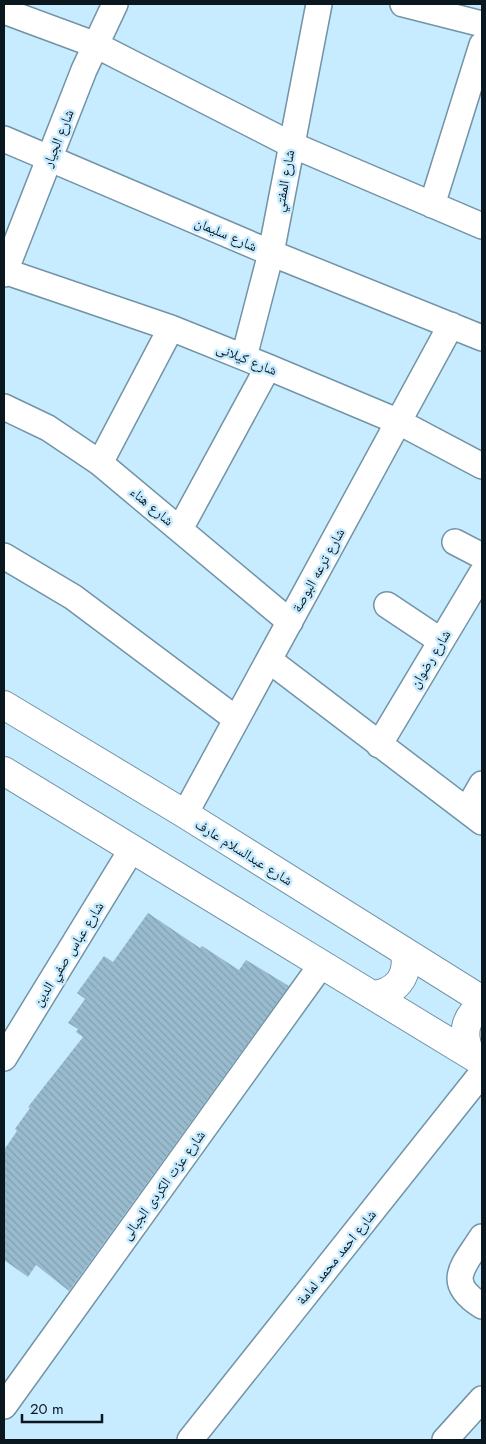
<svg xmlns="http://www.w3.org/2000/svg" width="486" height="1444" viewBox="0 0 486 1444" font-family="Jost,'Noto Naskh Arabic',sans-serif">
<style>
.building{fill:url(#building-back-hatch)}
.lines{fill:none;stroke-linecap:round;stroke-linejoin:round}
.street-casing{stroke:#7394a6;stroke-width:28}
.secondary-casing{stroke:#7394a6;stroke-width:30}
.street{stroke:#fff;stroke-width:25}
.secondary{stroke:#fff;stroke-width:28}
.labels{text-anchor:middle;stroke-width:5;stroke-linejoin:round;paint-order:stroke}
.street-label{font-size:14px;fill:#0b171e;stroke:#c7ebff}
</style>
<defs>
<pattern id="building-back-hatch" width="6" height="6" patternUnits="userSpaceOnUse" patternTransform="scale(1.25)"><rect width="6" height="6" fill="#99bbce"/><path d="M-1 5l2 2M0 0l6 6M5-1l2 2" fill="none" stroke="#82a0b0"/></pattern>
</defs>
<rect width="100%" height="100%" fill="#c7ebff"/>
<path class="building" d="M148,913L200,948L202,946L239,970L246,960L289,986L69,1291L36,1265L28,1277L4,1260V1150L17,1131L15,1129L30,1108L28,1107L83,1037L76,1032L78,1029L68,1023L85,999L77,993L104,956L113,962Z"/>
<g class="lines">
<g class="street-casing">
<path id="street" d="M403,4L482,24
M4,11L96,45L290,144L482,226
M4,139L271,253L482,338
M432,205L482,45
M4,271L171,328L268,367L399,422L482,466
M4,274L84,70L115,4
M244,357L271,253L319,4
M4,407L48,428L100,463L290,622
M100,463L171,328
M180,529L268,367
M455,542L482,556
M4,556L73,597L236,719
M387,605L441,641
M269,660L482,822
M379,745L482,573
M467,810L482,784
M185,814L451,325
M4,1058L132,849
M482,1237C463,1267 444,1282 482,1306
M4,1406L322,964
M190,1440L482,1073
M445,1440L482,1399"/>
</g>
<g class="secondary-casing">
<path id="secondary" d="M4,705L185,814L482,1000
M4,771L482,1062
M372,995C396,993 409,977 405,953
M471,1055C462,1037 463,1017 482,1006"/>
</g>
<use href="#street" class="street"/>
<use href="#secondary" class="secondary"/>
</g>
<g class="labels">
<g class="street-label">
<text transform="translate(58 138) rotate(-68)" y="5">شارع الجيار</text>
<text transform="translate(284 181) rotate(-80)" y="5">شارع المفتي</text>
<text transform="translate(226 234) rotate(23)" y="5">شارع سليمان</text>
<text transform="translate(247 359) rotate(22)" y="5">شارع كيلانى</text>
<text transform="translate(152 506) rotate(40)" y="5">شارع هناء</text>
<text transform="translate(318 570) rotate(-61)" y="5">شارع ترعه البوصة</text>
<text transform="translate(430 659) rotate(-59)" y="5">شارع رضوان</text>
<text transform="translate(244 852) rotate(32)" y="5">شارع عبدالسلام عارف</text>
<text transform="translate(68 954) rotate(-58)" y="5">شارع عباس صفي الدين</text>
<text transform="translate(163 1185) rotate(-54)" y="5">شارع عزت الكردى الجبالى</text>
<text transform="translate(336 1257) rotate(-51)" y="5">شارع احمد محمد لمامة</text>
</g>
</g>
<rect width="486" height="1444" fill="none" stroke="#0b171e" stroke-width="10"/>
<path d="M22 1414v8h80v-8" fill="none" stroke="#0b171e" stroke-width="2.5"/>
<text x="30" y="1414" font-size="15" fill="#0b171e" stroke="#c7ebff" stroke-width="4" paint-order="stroke">20 m</text>
</svg>
